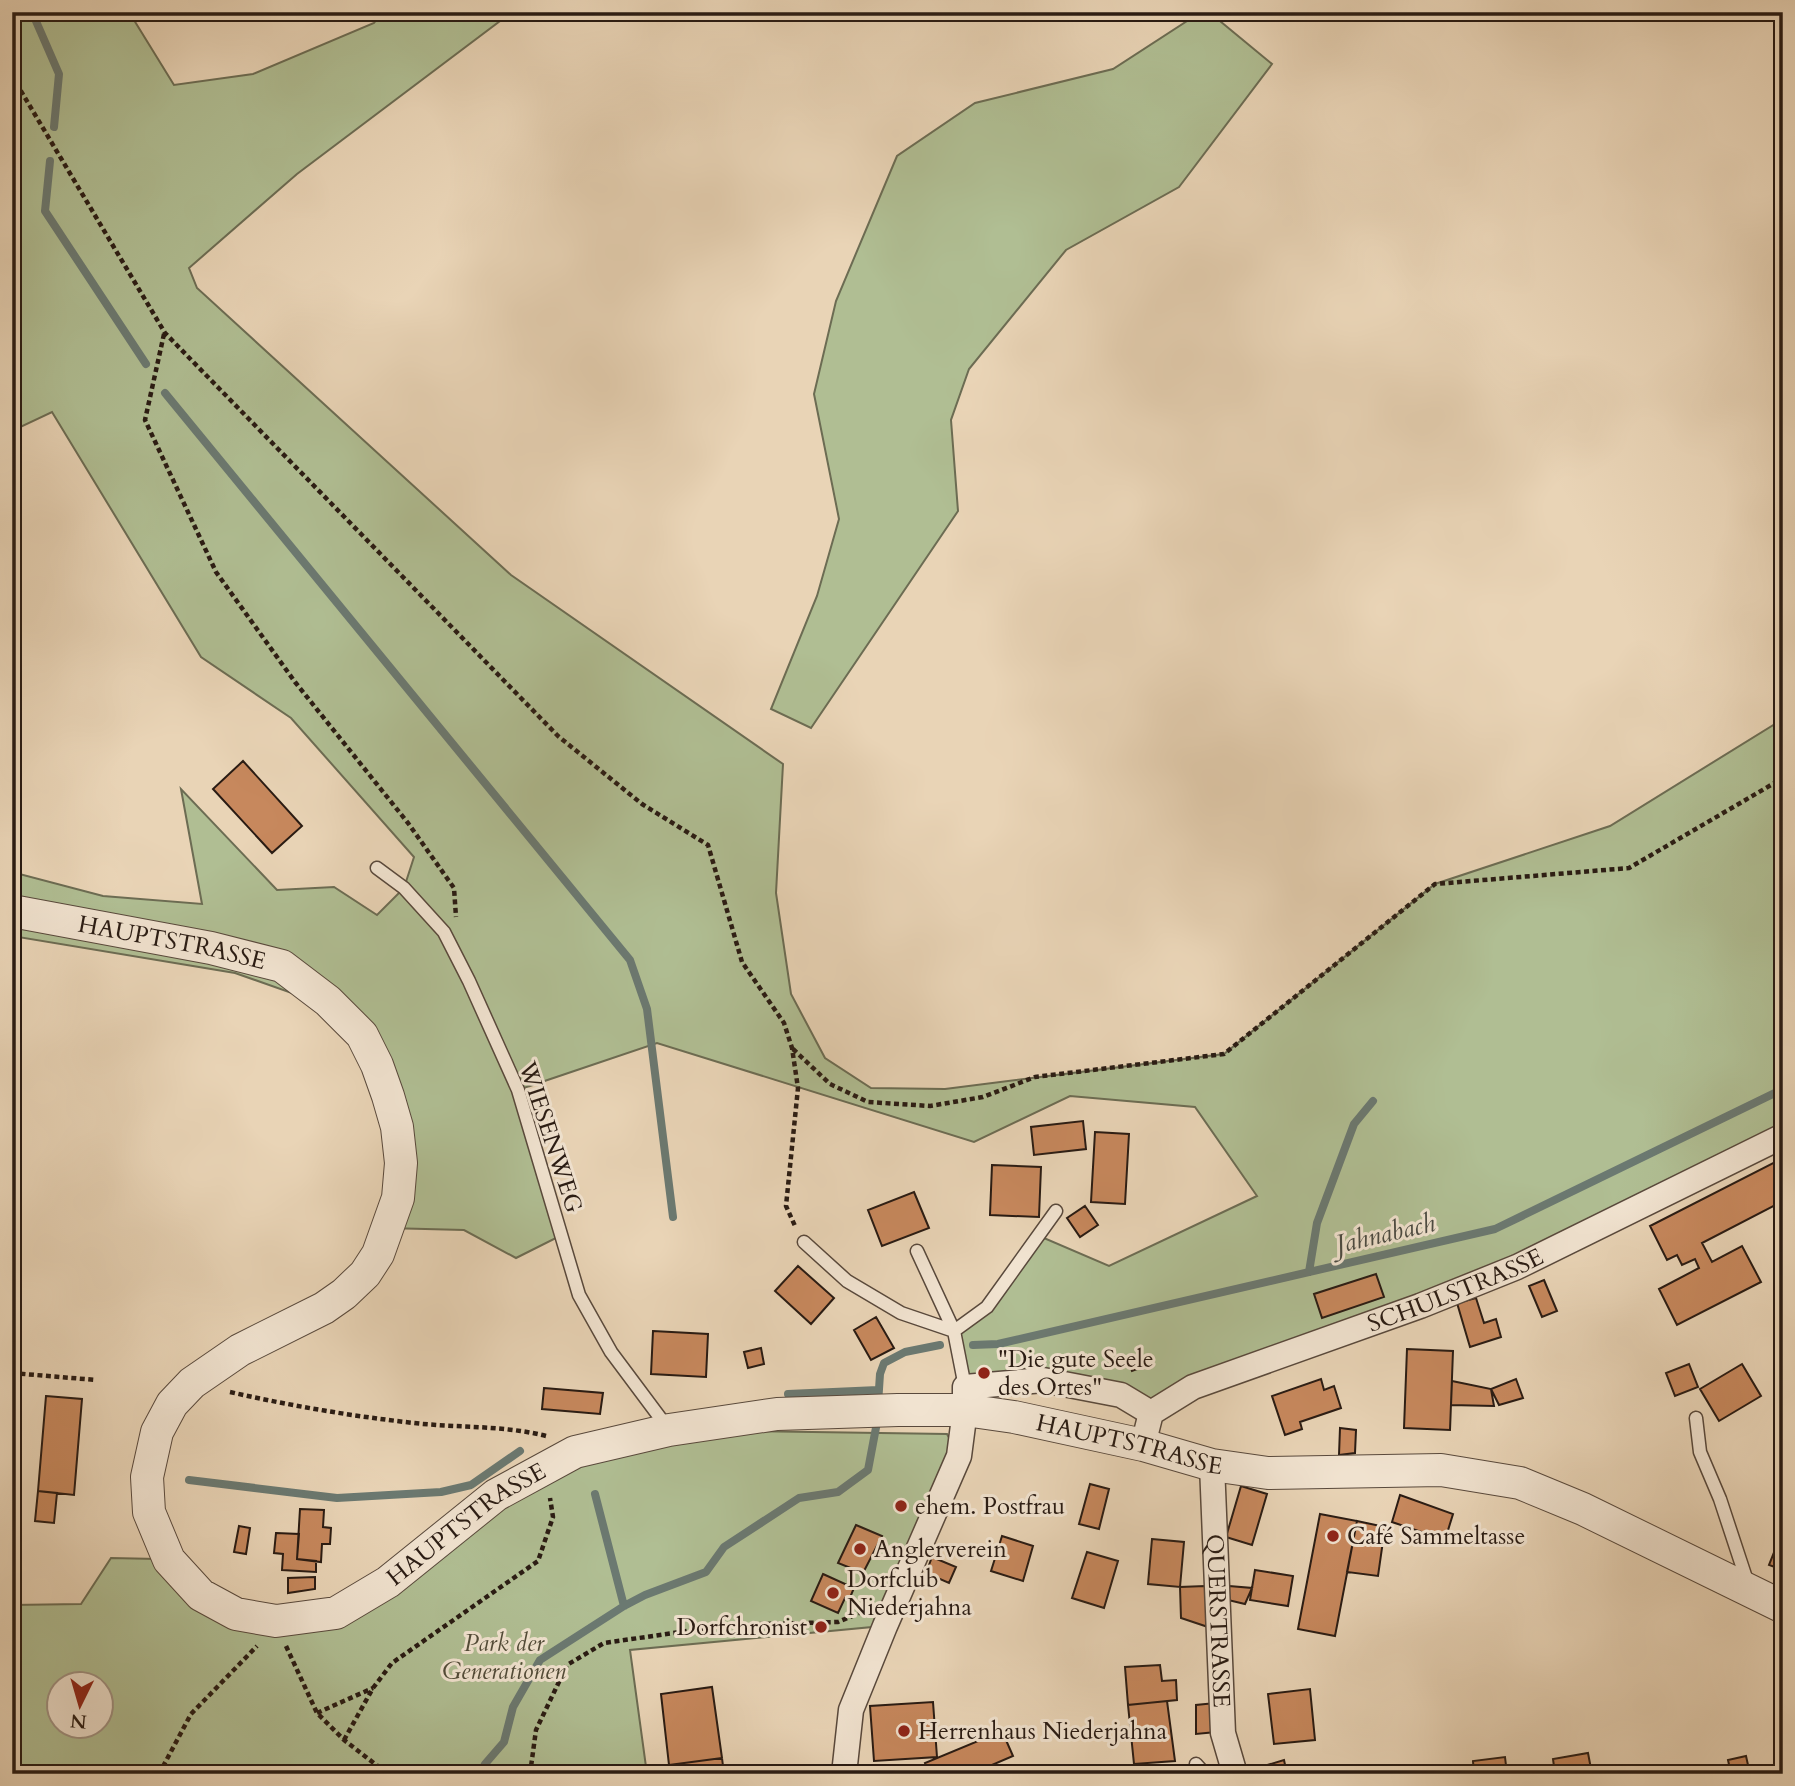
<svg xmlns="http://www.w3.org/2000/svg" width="1795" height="1786" viewBox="0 0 1795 1786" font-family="Cardo,serif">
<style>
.green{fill:#b0be93;stroke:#6c6c53;stroke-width:2;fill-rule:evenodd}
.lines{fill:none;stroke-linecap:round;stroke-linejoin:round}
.stream{stroke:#6b7971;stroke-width:8}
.building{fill:#c7885d;stroke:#291b13;stroke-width:2}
.service-casing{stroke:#59493c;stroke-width:15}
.minor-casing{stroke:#59493c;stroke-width:27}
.tertiary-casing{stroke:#59493c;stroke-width:34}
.path{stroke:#291b13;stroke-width:4.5;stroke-dasharray:5 3.5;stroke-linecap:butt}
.service{stroke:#f1e3d0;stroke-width:12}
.minor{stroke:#f1e3d0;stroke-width:24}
.tertiary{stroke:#f1e3d0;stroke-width:32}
.poi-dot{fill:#8f2418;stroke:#f1e3d0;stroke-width:2.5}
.labels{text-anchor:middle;stroke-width:6;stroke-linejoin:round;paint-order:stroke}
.street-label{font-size:24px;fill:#291b13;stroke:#f1e3d0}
.poi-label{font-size:24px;fill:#291b13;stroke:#f1e3d0;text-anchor:start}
.park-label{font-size:24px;font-style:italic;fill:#524c39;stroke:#f1e3d0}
.water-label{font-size:26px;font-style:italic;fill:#4a4a42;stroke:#f1e3d0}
</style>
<rect width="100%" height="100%" fill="#e9d4b6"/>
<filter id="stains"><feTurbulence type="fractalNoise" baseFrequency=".00286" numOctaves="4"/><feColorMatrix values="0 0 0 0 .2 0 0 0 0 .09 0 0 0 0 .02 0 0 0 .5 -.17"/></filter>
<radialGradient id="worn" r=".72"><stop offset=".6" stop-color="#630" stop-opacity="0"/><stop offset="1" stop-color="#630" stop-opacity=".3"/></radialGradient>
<path class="green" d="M12,12H129L174,85L253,74L374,23L382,12H512L297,174L189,268L197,288L511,575L783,764L776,893L791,994L825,1058L871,1088L945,1089L1224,1054L1435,884L1610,826L1783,719V1136L1691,1182L1151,1413L1121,1395L965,1387L954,1331L987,1307L1037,1235L1109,1266L1257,1196L1195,1107L1070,1096L974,1142L657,1043L518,1090L562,1235L516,1258L464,1230L387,1228L398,1198L377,1065L309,999L235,973L12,936V872L103,896L202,904L181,789L277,890L334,887L377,915L404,888L414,857L291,718L201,657L52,412L12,431Z
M1201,12H1209L1272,64L1179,187L1066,250L969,369L951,420L958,511L811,728L771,709L817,596L839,519L814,394L836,301L897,156L975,103L1113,69Z
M741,1431L947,1434L954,1447L872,1627L630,1650L647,1774H12V1605L81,1604L111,1558L158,1559L276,1635L501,1509L578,1463ZM60,1684H102V1726H60Z"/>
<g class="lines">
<path class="stream" d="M32,12L59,74L54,127
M50,161L45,211L146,364
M165,393L630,960L647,1009L673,1217
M1309,1272L1317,1223L1354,1124L1373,1101
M973,1345L998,1344L1495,1229L1783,1089
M788,1394L878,1390
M878,1404L880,1374L884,1363L905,1352L940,1345
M189,1480L337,1498L441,1492L471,1485L520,1451
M595,1494L624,1606
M480,1774L485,1764L504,1742L513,1707L540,1660L624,1606L645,1595L706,1572L724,1547L799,1498L838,1492L868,1470L878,1417"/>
</g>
<path class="building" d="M243,761L302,826L272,853L213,789Z
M1083,1121L1086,1149L1034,1155L1031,1127Z
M1095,1132L1129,1134L1125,1204L1091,1202Z
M1783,1158V1201L1702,1243L1712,1262L1742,1246L1761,1282L1677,1325L1659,1289L1699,1268L1695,1259L1682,1265L1677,1255L1667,1260L1650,1226Z
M992,1165L1041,1167L1039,1217L990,1215Z
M914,1192L929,1228L882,1246L868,1210Z
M1085,1206L1098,1225L1080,1237L1067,1218Z
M798,1266L834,1298L811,1324L775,1291Z
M1376,1274L1384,1297L1322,1318L1314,1294Z
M1544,1280L1557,1311L1542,1317L1529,1286Z
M1476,1298L1484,1323L1496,1319L1501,1337L1470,1347L1457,1303Z
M876,1317L894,1348L871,1360L854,1330Z
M653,1331L708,1334L706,1377L651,1374Z
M761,1348L764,1364L748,1368L744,1352Z
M1407,1349L1453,1351L1450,1430L1404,1428Z
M1140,1357L1143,1367L1132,1371L1129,1361Z
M1689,1364L1698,1387L1675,1396L1666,1373Z
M1742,1364L1761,1396L1719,1421L1700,1389Z
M1321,1379L1324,1390L1334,1386L1341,1408L1300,1422L1302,1429L1285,1435L1272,1396Z
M1516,1379L1523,1398L1499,1405L1491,1389Z
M1452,1381L1491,1389L1494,1406L1451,1405Z
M544,1388L603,1393L600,1414L542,1409Z
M46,1396L82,1399L74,1495L38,1491Z
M1340,1428L1356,1430L1355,1453L1339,1455Z
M1090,1484L1109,1489L1099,1529L1079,1524Z
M1241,1486L1267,1494L1252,1545L1226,1537Z
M38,1491L57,1493L54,1523L35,1521Z
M1400,1495L1453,1514L1445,1540L1392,1522Z
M300,1509L324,1510L323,1527L331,1528L330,1544H322L321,1562L297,1559Z
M1320,1514L1357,1521L1335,1636L1298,1629Z
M1357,1521L1385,1527L1378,1576L1347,1572Z
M856,1525L882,1536L863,1573L838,1563Z
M239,1526L250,1528L246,1554L234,1552Z
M1783,1530V1570L1769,1565Z
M276,1533L299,1534L297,1559L316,1561V1572L282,1570L283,1554L274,1553Z
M1002,1536L1033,1546L1023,1581L991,1571Z
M1152,1539L1184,1542L1180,1587L1148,1584Z
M1087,1552L1118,1561L1104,1608L1072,1598Z
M932,1557L956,1567L949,1583L926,1573Z
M1255,1570L1293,1576L1288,1606L1250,1600Z
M823,1574L854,1588L849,1600L845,1598L838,1613L811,1601Z
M315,1577V1589L288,1593V1578Z
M1205,1586L1208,1627L1181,1618L1180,1587Z
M1229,1586L1252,1588L1245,1604L1228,1600Z
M1160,1665L1162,1681L1176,1680L1177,1700L1128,1705L1125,1667Z
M712,1687L722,1758L669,1765L661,1694Z
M1310,1689L1315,1740L1274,1744L1268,1694Z
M1167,1701L1175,1761L1134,1764L1128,1705Z
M933,1702L937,1757L874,1761L870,1706Z
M1215,1703L1216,1732L1196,1734V1705Z
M1002,1731L1013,1756L971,1774H930L925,1763Z
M1588,1753L1592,1774H1555L1553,1759Z
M1746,1756L1750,1774H1731L1728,1760Z
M1505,1757L1507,1774H1474L1473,1761Z
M722,1758L724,1774H670L669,1765Z
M1284,1760L1287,1774L1244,1772Z"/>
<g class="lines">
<g class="service-casing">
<path id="service" d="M377,868L404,888L444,932L469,981L518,1090L579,1295L611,1352L667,1427
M804,1242L847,1281L901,1313L954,1331L987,1307L1056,1211
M917,1251L954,1331L965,1387
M1696,1418L1700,1452L1720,1499L1748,1584
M1196,1764L1205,1774"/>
</g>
<g class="minor-casing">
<g id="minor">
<path id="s1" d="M1143,1445L1151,1413L1193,1387L1420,1306L1517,1267L1783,1136"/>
<path id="s2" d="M1212,1465L1223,1733L1235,1774"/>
<path d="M844,1774L851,1710L885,1626L959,1456L965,1410V1387L1043,1380L1121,1395L1151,1413"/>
</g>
</g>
<g class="tertiary-casing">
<g id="tertiary">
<path id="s3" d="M12,911L211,948L282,966L328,1001L362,1035L377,1065L388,1096L397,1127L401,1163L398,1198L378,1254L365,1274L344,1294L324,1308L240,1350L192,1383L172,1404L157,1432L147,1477L149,1512L169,1560L201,1595L236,1614L276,1621L336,1613L388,1582L496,1495L575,1452L669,1430L777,1414L898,1410H965L1014,1417L1143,1445L1212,1465L1268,1473L1441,1470L1520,1483L1583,1509L1783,1607"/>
</g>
</g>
<path class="path" d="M12,76L165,333L558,736L642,804L708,845L742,962L784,1023L792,1048L798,1088L786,1206L795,1226
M164,334L145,420L216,572L295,682L408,823L454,888L456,917
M793,1049L830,1084L868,1102L930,1106L983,1097L1035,1077L1224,1054L1435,884L1629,868L1783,778
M12,1373L96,1380
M230,1392C292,1406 351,1416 414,1423C458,1428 503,1425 546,1436
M286,1646L317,1713L344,1740L388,1774
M317,1713L373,1688
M344,1740L373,1688L392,1663L538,1561L553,1517L550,1498
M159,1774L191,1714L257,1646
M530,1774L536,1730L567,1665L604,1643L729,1625L838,1622L864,1611"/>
<use href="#service" class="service"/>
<use href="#minor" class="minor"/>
<use href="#tertiary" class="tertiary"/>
</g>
<g class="poi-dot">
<circle cx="984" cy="1373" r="7"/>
<circle cx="901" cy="1506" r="7"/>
<circle cx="1333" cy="1536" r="7"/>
<circle cx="860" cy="1549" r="7"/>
<circle cx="833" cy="1593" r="7"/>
<circle cx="821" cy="1627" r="7"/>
<circle cx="904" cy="1731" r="7"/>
</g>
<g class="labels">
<g class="street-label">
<text dy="8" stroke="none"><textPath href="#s3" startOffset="163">HAUPTSTRASSE</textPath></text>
<text transform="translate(551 1137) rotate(72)" y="8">WIESENWEG</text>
<text dy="8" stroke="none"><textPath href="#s1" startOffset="362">SCHULSTRASSE</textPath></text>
<text dy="8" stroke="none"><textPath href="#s3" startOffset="2074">HAUPTSTRASSE</textPath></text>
<text dy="8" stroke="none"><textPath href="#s3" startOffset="1381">HAUPTSTRASSE</textPath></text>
<text dy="8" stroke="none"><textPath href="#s2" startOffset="156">QUERSTRASSE</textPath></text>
</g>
<g class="poi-label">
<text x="998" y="1367">"Die gute Seele<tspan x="998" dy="28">des Ortes"</tspan></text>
<text x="915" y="1514">ehem. Postfrau</text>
<text x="1347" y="1544">Café Sammeltasse</text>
<text x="874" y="1557">Anglerverein</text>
<text x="847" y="1587">Dorfclub<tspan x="847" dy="28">Niederjahna</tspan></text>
<text x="807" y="1635" text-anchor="end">Dorfchronist</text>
<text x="918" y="1739">Herrenhaus Niederjahna</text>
</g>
<g class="park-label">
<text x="504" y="1651">Park der<tspan x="504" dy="28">Generationen</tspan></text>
</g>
<g class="water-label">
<text transform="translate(1385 1233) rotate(-13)" y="9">Jahnabach</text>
</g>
</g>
<rect width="1795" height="1786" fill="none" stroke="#e9d4b6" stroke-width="42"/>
<rect x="14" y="14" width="1767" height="1758" fill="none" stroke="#291b13" stroke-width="3.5"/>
<rect x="21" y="21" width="1753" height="1744" fill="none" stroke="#291b13" stroke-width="2"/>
<g transform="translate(80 1705) rotate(185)"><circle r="33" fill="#f1e3d0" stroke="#a19384" stroke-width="2"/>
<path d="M0-5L12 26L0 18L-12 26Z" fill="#8f2418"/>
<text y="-10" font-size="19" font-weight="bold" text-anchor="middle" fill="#291b13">N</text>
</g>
<rect width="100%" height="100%" filter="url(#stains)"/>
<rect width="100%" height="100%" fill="url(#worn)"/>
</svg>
